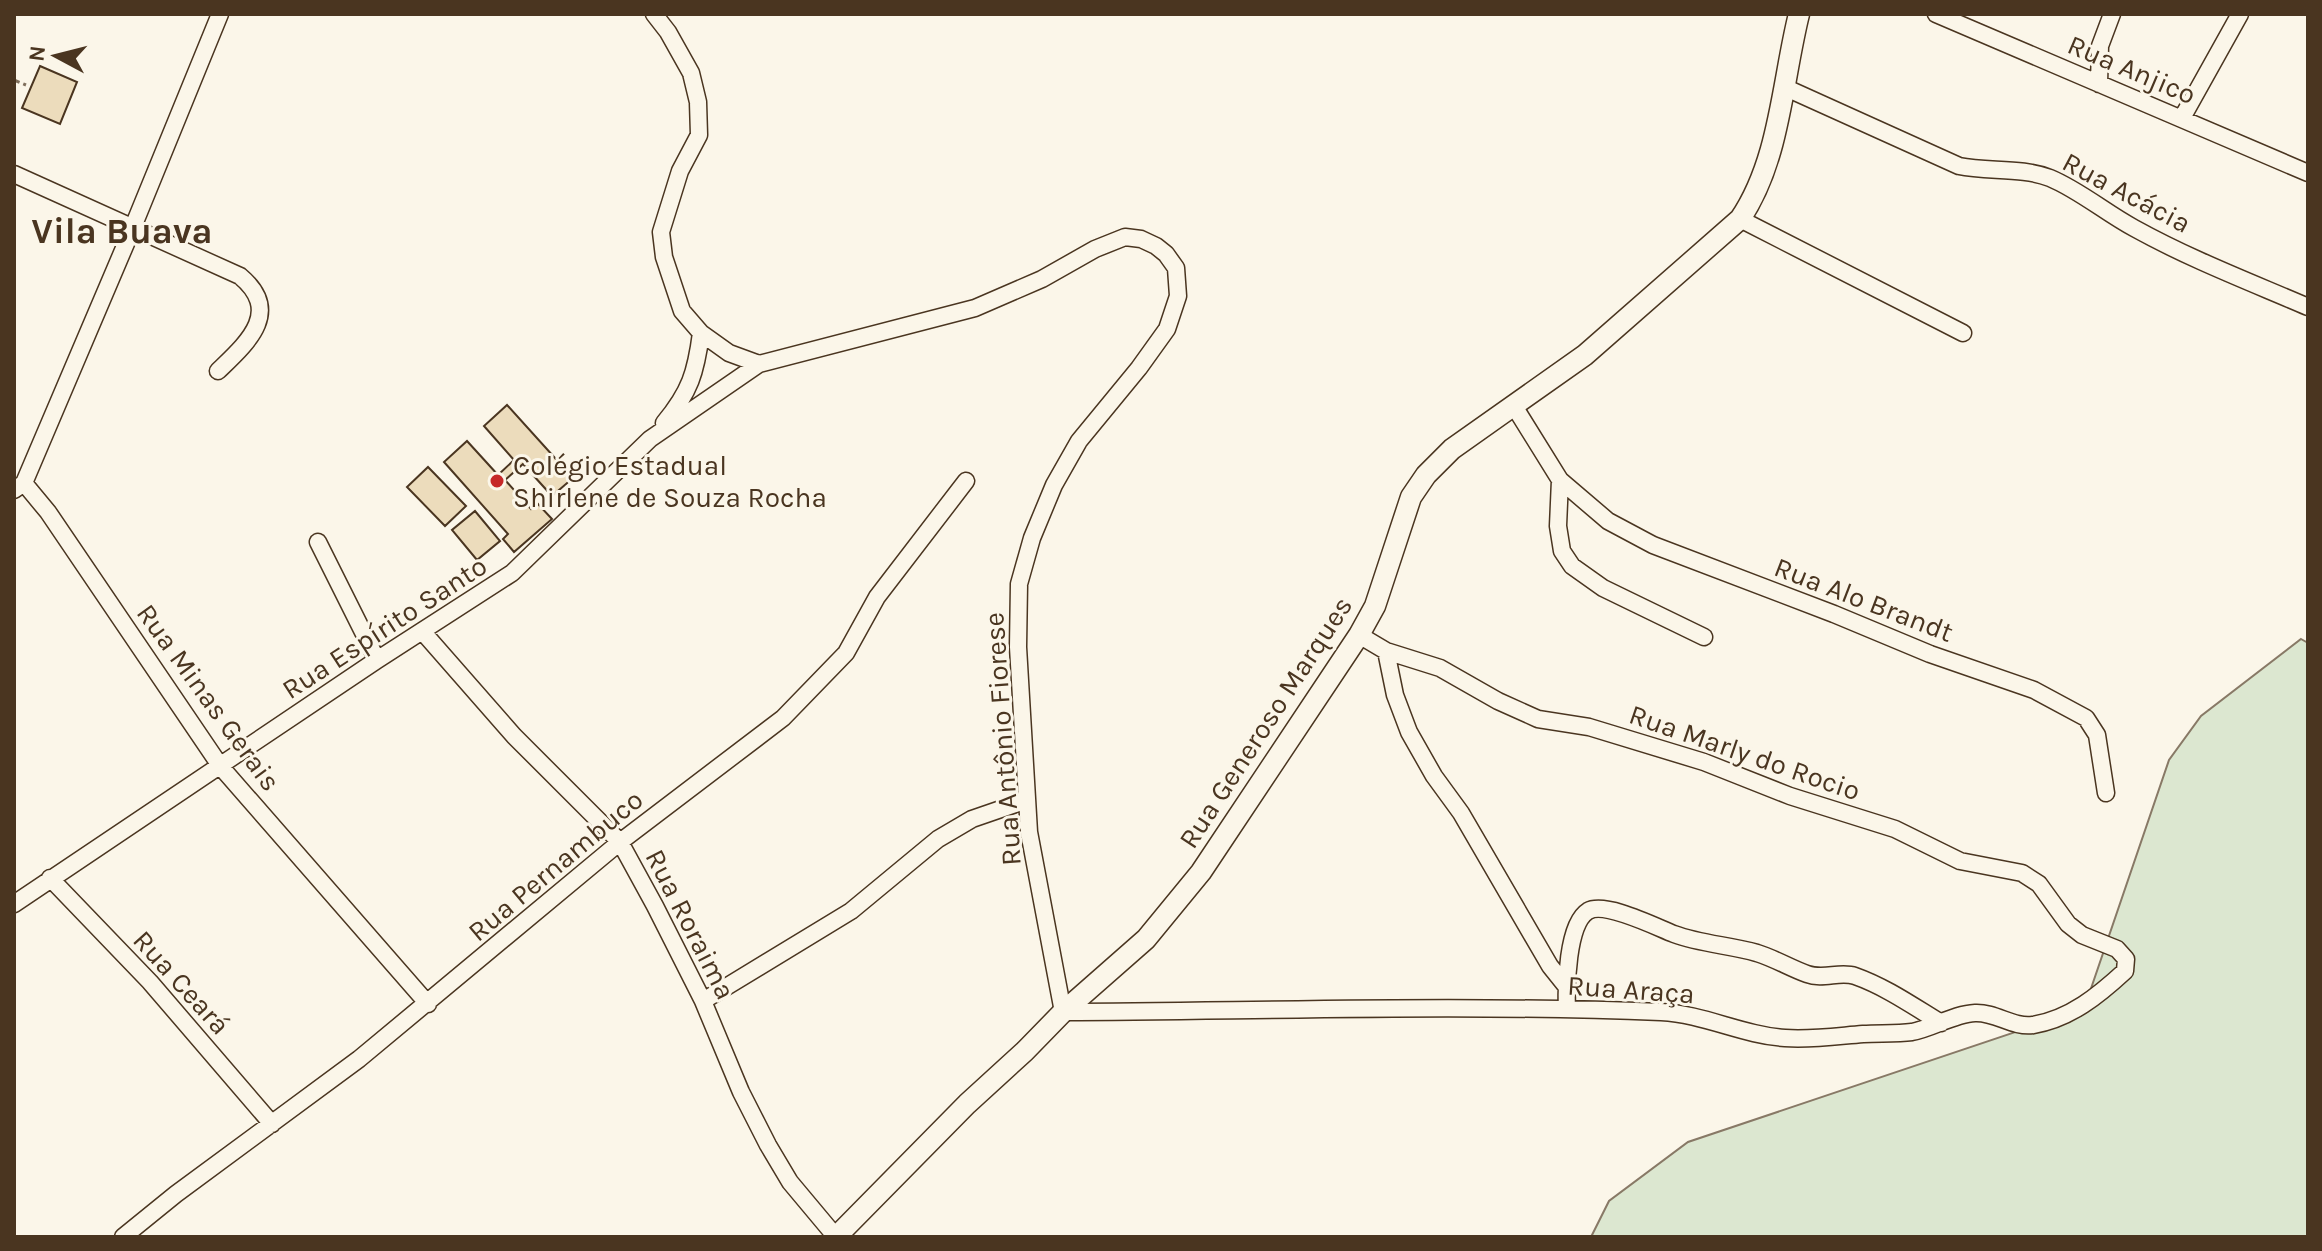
<svg xmlns="http://www.w3.org/2000/svg" width="2322" height="1251" viewBox="0 0 2322 1251" font-family="Karla,sans-serif">
<style>
.green{fill:#dce7d0;stroke:#887966;stroke-width:2}
.building{fill:#ecdcbc;stroke:#4a3520;stroke-width:2}
.lines{fill:none;stroke-linecap:round;stroke-linejoin:round}
.minor-casing{stroke:#4a3520;stroke-width:19}
.tertiary-casing{stroke:#4a3520;stroke-width:23}
.path{stroke:#7f6f5c;stroke-width:3;stroke-dasharray:6 4;stroke-linecap:butt}
.minor{stroke:#fbf6e9;stroke-width:16}
.tertiary{stroke:#fbf6e9;stroke-width:20}
.poi-dot{fill:#c62828;stroke:#fbf6e9;stroke-width:3}
.labels{text-anchor:middle;stroke-width:6;stroke-linejoin:round;paint-order:stroke}
.street-label{font-size:28px;fill:#4a3520;stroke:#fbf6e9}
.poi-label{font-size:28px;fill:#4a3520;stroke:#fbf6e9;text-anchor:start}
.district-label{font-size:36px;font-weight:bold;fill:#4a3520;stroke:#fbf6e9}
</style>
<rect width="100%" height="100%" fill="#fbf6e9"/>
<path class="green" d="M2301,639L2308,643V1237H1591L1609,1201L1688,1142L2084,1009L2169,760L2201,716Z"/>
<path class="building" d="M40,66L77,82L60,124L22,108Z
M507,405L573,478L552,496L523,464L505,480L531,509L537,503L552,519L514,552L503,539L508,534L444,462L467,441L498,475L514,460L484,426Z
M428,467L466,506L445,526L407,487Z
M475,511L500,541L477,560L452,530Z"/>
<g class="lines">
<g class="minor-casing">
<path id="minor" d="M654,14L668,32L691,73L698,102L699,135L680,171L661,232L664,257L682,311L701,333L729,353L759,364L975,308L1042,279L1095,249L1125,237L1141,239L1156,246L1166,254L1176,268L1178,296L1167,329L1139,368L1079,441L1054,485L1032,538L1019,584L1018,647L1029,832L1063,1012C1262,1011 1462,1004 1661,1012C1704,1014 1742,1035 1785,1038C1811,1040 1838,1036 1863,1034C1879,1033 1896,1034 1912,1032C1933,1028 1954,1014 1975,1013C1996,1012 2013,1028 2033,1025C2070,1019 2099,995 2125,971L2126,959L2117,949L2082,935L2068,924L2039,884L2022,873L1960,861L1895,829L1790,796L1704,762L1589,727L1538,719L1498,701L1440,668L1386,651L1359,635
M1936,14L2308,173
M2099,84L2100,46L2112,14
M1784,87L1959,166C1988,172 2022,167 2050,178C2079,190 2106,213 2134,228C2190,259 2250,282 2308,307
M2182,118L2240,14
M14,174L240,276C283,312 247,343 218,371
M1740,219L1963,333
M1514,406L1560,480L1558,526L1562,551L1572,566L1603,588L1704,637
M664,423C690,392 696,372 701,333
M1560,480L1608,521L1653,545L1834,614L1930,654L2034,690L2086,718L2097,735L2106,793
M24,483L48,512L221,767L428,1004
M14,490L24,483L133,227L220,14
M318,542L377,660
M422,631L514,736L620,842L655,906L703,1001L741,1092L768,1145L790,1182L836,1237
M1386,651L1395,695L1409,732L1434,776L1461,813L1550,966L1566,986
M50,878L150,982L272,1124
M14,904L377,660L512,573L650,439L759,364
M703,1001L851,911L938,839L972,819L1027,800
M1567,1009C1566,987 1567,924 1588,911C1605,901 1656,927 1674,934C1701,944 1729,945 1757,953C1776,959 1790,968 1807,974C1823,980 1840,971 1855,976C1886,987 1913,1006 1941,1023
M123,1237L176,1194L359,1059L620,842L783,718L846,653L877,597L966,481"/>
</g>
<g class="tertiary-casing">
<path id="tertiary" d="M836,1237L967,1104L1025,1051L1063,1012L1146,939L1201,872L1359,635L1375,606L1411,497L1426,475L1452,449L1585,355L1740,219C1780,160 1782,82 1799,14"/>
</g>
<path class="path" d="M14,80L26,85"/>
<use href="#minor" class="minor"/>
<use href="#tertiary" class="tertiary"/>
</g>
<circle class="poi-dot" cx="497" cy="481" r="8"/>
<g class="labels">
<g class="street-label">
<text transform="translate(2132 69) rotate(23)" y="10">Rua Anjico</text>
<text transform="translate(2127 192) rotate(28)" y="10">Rua Acácia</text>
<text transform="translate(1864 599) rotate(21)" y="10">Rua Alo Brandt</text>
<text transform="translate(384 627) rotate(-33)" y="10">Rua Espírito Santo</text>
<text transform="translate(209 697) rotate(54)" y="10">Rua Minas Gerais</text>
<text transform="translate(1265 722) rotate(-57)" y="10">Rua Generoso Marques</text>
<text transform="translate(1002 739) rotate(-94)" y="10">Rua Antônio Fiorese</text>
<text transform="translate(1745 752) rotate(19)" y="10">Rua Marly do Rocio</text>
<text transform="translate(555 865) rotate(-40)" y="10">Rua Pernambuco</text>
<text transform="translate(691 924) rotate(63)" y="10">Rua Roraima</text>
<text transform="translate(182 982) rotate(48)" y="10">Rua Ceará</text>
<text transform="translate(1631 989) rotate(4)" y="10">Rua Araça</text>
</g>
<g class="poi-label">
<text x="513" y="475">Colégio Estadual<tspan x="513" dy="32">Shirlene de Souza Rocha</tspan></text>
</g>
<g class="district-label">
<text x="122" y="243">Vila Buava</text>
</g>
</g>
<rect width="2322" height="1251" fill="none" stroke="#4a3520" stroke-width="32"/>
<g transform="translate(56 56) rotate(277)" stroke="#fbf6e9" stroke-width="6" paint-order="stroke">
<path d="M0-6L14 30L0 20L-14 30Z" fill="#4a3520"/>
<text y="-12" font-size="22" font-weight="bold" text-anchor="middle" fill="#4a3520">N</text>
</g>
</svg>
